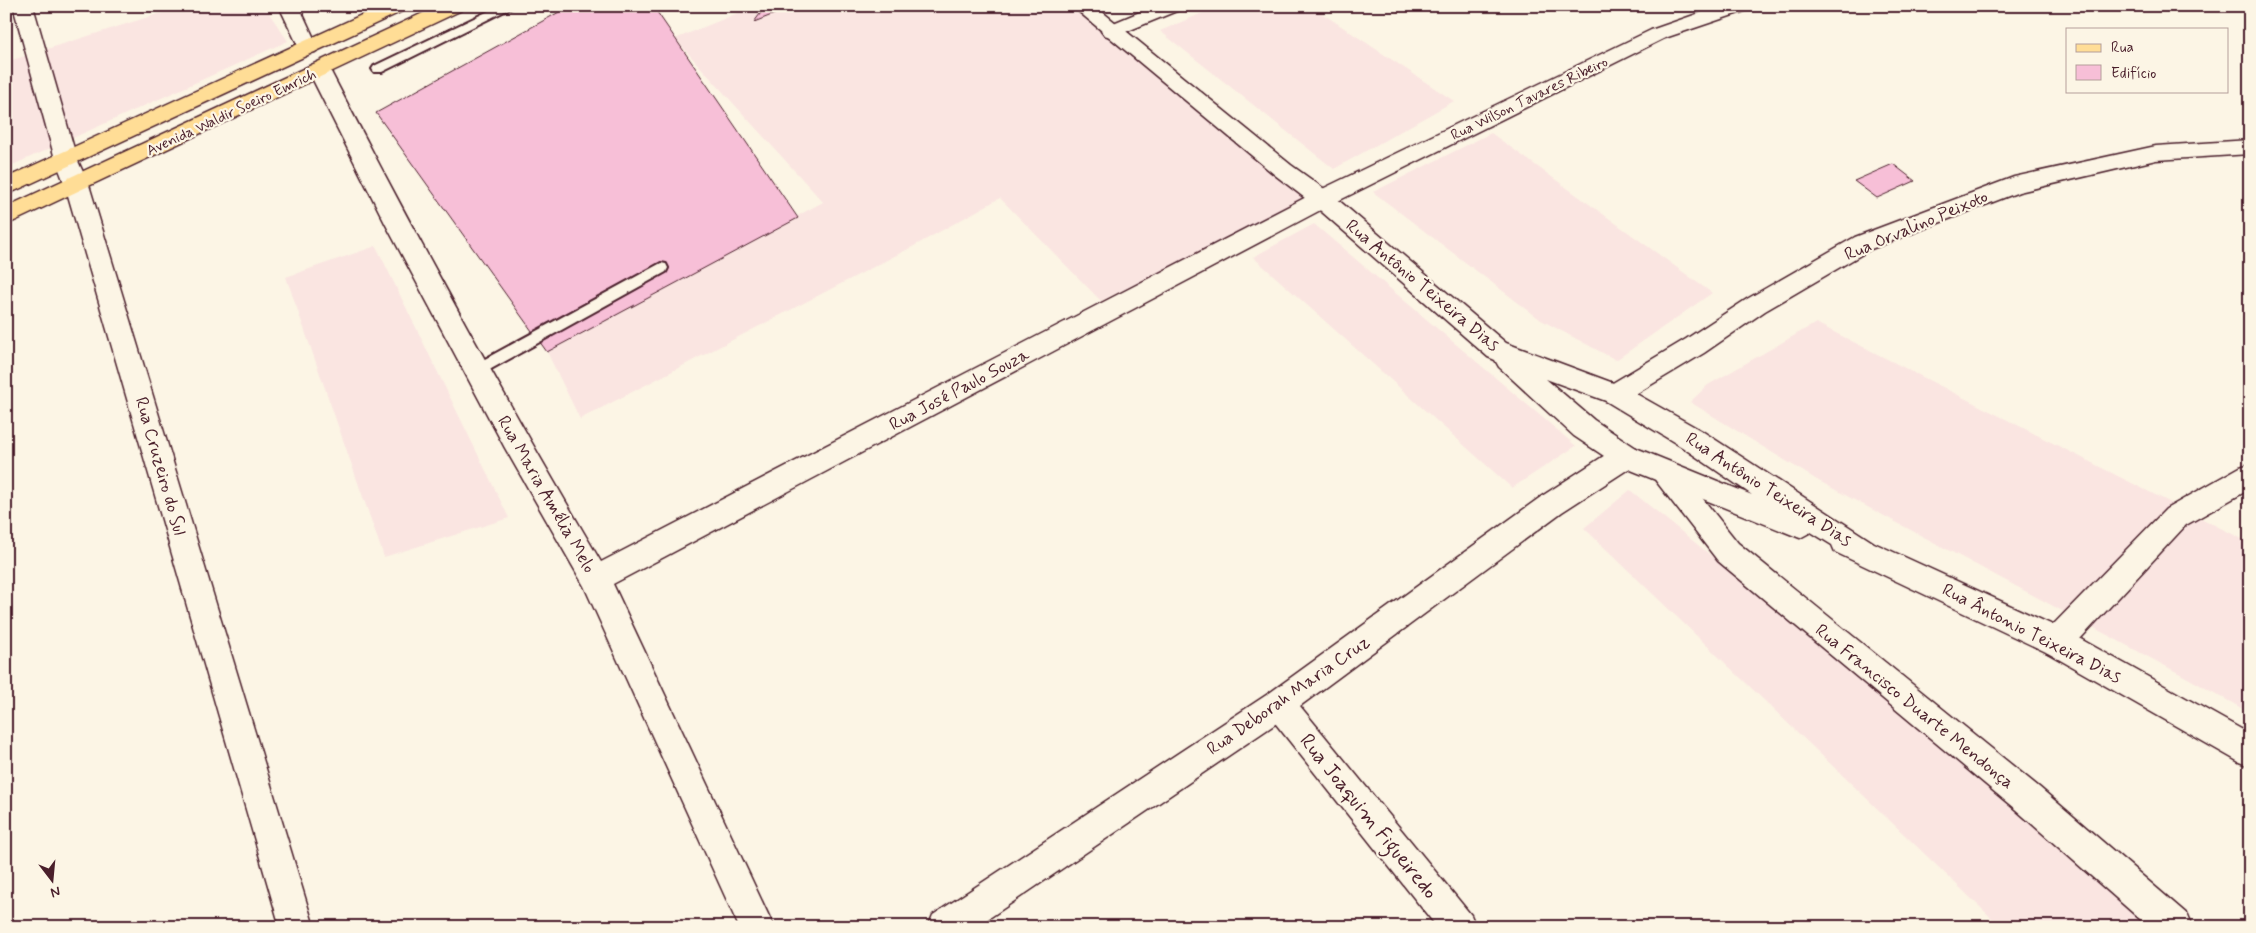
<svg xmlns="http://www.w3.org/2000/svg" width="2256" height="933" viewBox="0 0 2256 933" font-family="Mynerve,sans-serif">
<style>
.built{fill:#fae5e1}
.building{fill:#f7bfd7;stroke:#4a1f2b}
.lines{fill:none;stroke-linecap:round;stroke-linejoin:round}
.service-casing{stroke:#4a1f2b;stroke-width:4}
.minor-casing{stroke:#4a1f2b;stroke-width:3}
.tertiary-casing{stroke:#4a1f2b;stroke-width:3}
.secondary-casing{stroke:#4a1f2b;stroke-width:3}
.primary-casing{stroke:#4a1f2b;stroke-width:3}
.service{fill:#fcf5e5;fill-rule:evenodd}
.minor{fill:#fcf5e5;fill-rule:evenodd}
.tertiary{fill:#fcf5e5;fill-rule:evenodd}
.secondary{fill:#fcf5e5;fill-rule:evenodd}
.primary{fill:#ffdd96;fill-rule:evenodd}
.labels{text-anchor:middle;stroke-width:4.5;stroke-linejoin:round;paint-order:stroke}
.far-street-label{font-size:15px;fill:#4a1f2b;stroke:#fcf5e5}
.street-label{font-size:18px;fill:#4a1f2b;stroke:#fcf5e5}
.near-street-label{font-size:21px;fill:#4a1f2b;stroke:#fcf5e5}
</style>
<rect width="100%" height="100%" fill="#fcf5e5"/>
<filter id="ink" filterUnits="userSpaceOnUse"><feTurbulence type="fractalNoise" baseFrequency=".02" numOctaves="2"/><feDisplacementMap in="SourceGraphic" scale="10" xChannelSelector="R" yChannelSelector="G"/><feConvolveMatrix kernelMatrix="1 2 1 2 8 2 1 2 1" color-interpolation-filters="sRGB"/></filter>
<g filter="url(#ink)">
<path class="built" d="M183,6H264L288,41L6,168V62Z
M755,6H1069L1307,199L1101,301L1000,198L914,246L580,419L547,352L823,202L675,39Z
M1219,6H1311L1454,101L1334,169L1160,31Z
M1491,133L1712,293L1616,360L1541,320L1373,192Z
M1314,224L1576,446L1512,488L1253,257Z
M376,246L509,518L384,557L286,277Z
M1816,323L2250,543V713L2184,676L1817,480L1690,402L1708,385Z
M1630,490L2030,814L2149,927H2001L1584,528Z"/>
<path class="building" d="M570,6H653L798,218L547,352L376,113Z
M766,6H795L754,22Z
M1893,164L1915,181L1877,198L1854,181Z"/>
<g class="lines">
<g class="service-casing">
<path id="service" d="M499,6H515L382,72H374L372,69L374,66Z
M661,263L666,264L668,268L666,272L482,374L477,376L472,374L469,370L472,366Z"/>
</g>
<g class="minor-casing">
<path id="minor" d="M13,6H33L77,159L89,185L314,927H280L65,185L55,159Z
M279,6H299L318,47L315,52L308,53L301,52Z
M1154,6H1182L1179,10L1118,35L1111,37L1104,35L1101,31L1104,27Z
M1720,6H1751L1748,10L1665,38L1330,205L613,584L774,927H739L584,586L505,448L386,225L308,70L312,65L319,63L326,65L330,70C416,237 506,401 601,562L1314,193L1651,30Z
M2250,140V154L2156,160L2019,192L1871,249L1765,311L1704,353L1624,401L1615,404L1606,401L1602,394L1606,387L1686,339L1747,299L1855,237L2014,177L2156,146Z
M2250,464V489L2186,525L2068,652L2057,656L2046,652L2042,642L2046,632L2166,509L2240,467Z
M1279,690L1290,694L1295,704L1290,714L976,927H928L933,915L1268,694Z"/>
</g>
<g class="tertiary-casing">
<path id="tertiary" d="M1626,445L1636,448L1640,456L1636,464L1562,512L1300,706L1471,915L1476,927H1437L1268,714L1263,704L1268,694L1542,496L1616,448Z
M1666,462L1676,465L1738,543L2039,787L2188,915L2193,927H2149L2015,809L1718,561L1656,481L1652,473L1656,465Z"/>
</g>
<g class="secondary-casing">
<path id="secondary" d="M1072,6H1095L1291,165L1330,193L1506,343L1624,387L1702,431L1874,543L2068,632L2250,734V766L2239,762L2046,652L1835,552L1832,545L1811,532L1800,538L1790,534L1616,464L1574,436L1499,367L1495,360L1488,357L1314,205L1275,175ZM1546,379L1606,401L1682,447L1752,495L1636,448L1594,420Z"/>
</g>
<g class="primary-casing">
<path id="primary" d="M381,6H408L405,10L6,195V178Z
M438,6H465L462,10L6,225V207Z"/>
</g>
<use href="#service" class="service"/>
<use href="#minor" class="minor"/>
<use href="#tertiary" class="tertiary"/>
<use href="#secondary" class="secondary"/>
<use href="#primary" class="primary"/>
</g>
</g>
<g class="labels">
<g class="far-street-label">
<text transform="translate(1529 98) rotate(-26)" y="5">Rua Wilson Tavares Ribeiro</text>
<text transform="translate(231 112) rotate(-25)" y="5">Avenida Waldir Soeiro Emrich</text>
</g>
<g class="street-label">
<text transform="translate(1916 225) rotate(-23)" y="6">Rua Orvalino Peixoto</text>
<text transform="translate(1423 285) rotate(40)" y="6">Rua Antônio Teixeira Dias</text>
<text transform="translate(959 389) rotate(-28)" y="6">Rua José Paulo Souza</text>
<text transform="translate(161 466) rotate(74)" y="6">Rua Cruzeiro do Sul</text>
<text transform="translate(1769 489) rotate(33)" y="6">Rua Antônio Teixeira Dias</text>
<text transform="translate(547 494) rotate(60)" y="6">Rua Maria Amélia Melo</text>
<text transform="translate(2032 633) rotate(27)" y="6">Rua Ântonio Teixeira Dias</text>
<text transform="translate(1288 695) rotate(-35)" y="6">Rua Deborah Maria Cruz</text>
<text transform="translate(1915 706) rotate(39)" y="6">Rua Francisco Duarte Mendonça</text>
</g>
<g class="near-street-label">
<text transform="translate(1369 816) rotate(51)" y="7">Rua Joaquim Figueiredo</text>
</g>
</g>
<rect width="2256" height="933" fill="none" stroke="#fcf5e5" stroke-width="25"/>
<rect x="12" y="12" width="2231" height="908" fill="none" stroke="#4a1f2b" stroke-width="2" filter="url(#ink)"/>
<rect x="2066" y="28" width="162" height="65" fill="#fcf5e5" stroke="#b59f9b"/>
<rect x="2076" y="44" width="25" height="8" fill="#ffdd96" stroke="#b59f9b"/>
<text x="2111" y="52" font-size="15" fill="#4a1f2b">Rua</text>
<rect x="2076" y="65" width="25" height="15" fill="#f7bfd7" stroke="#b59f9b"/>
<text x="2111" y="78" font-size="15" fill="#4a1f2b">Edifício</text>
<g transform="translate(52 880) rotate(164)" stroke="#fcf5e5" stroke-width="4" paint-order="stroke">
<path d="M0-4L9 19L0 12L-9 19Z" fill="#4a1f2b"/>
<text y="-8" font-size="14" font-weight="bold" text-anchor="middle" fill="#4a1f2b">N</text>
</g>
</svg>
